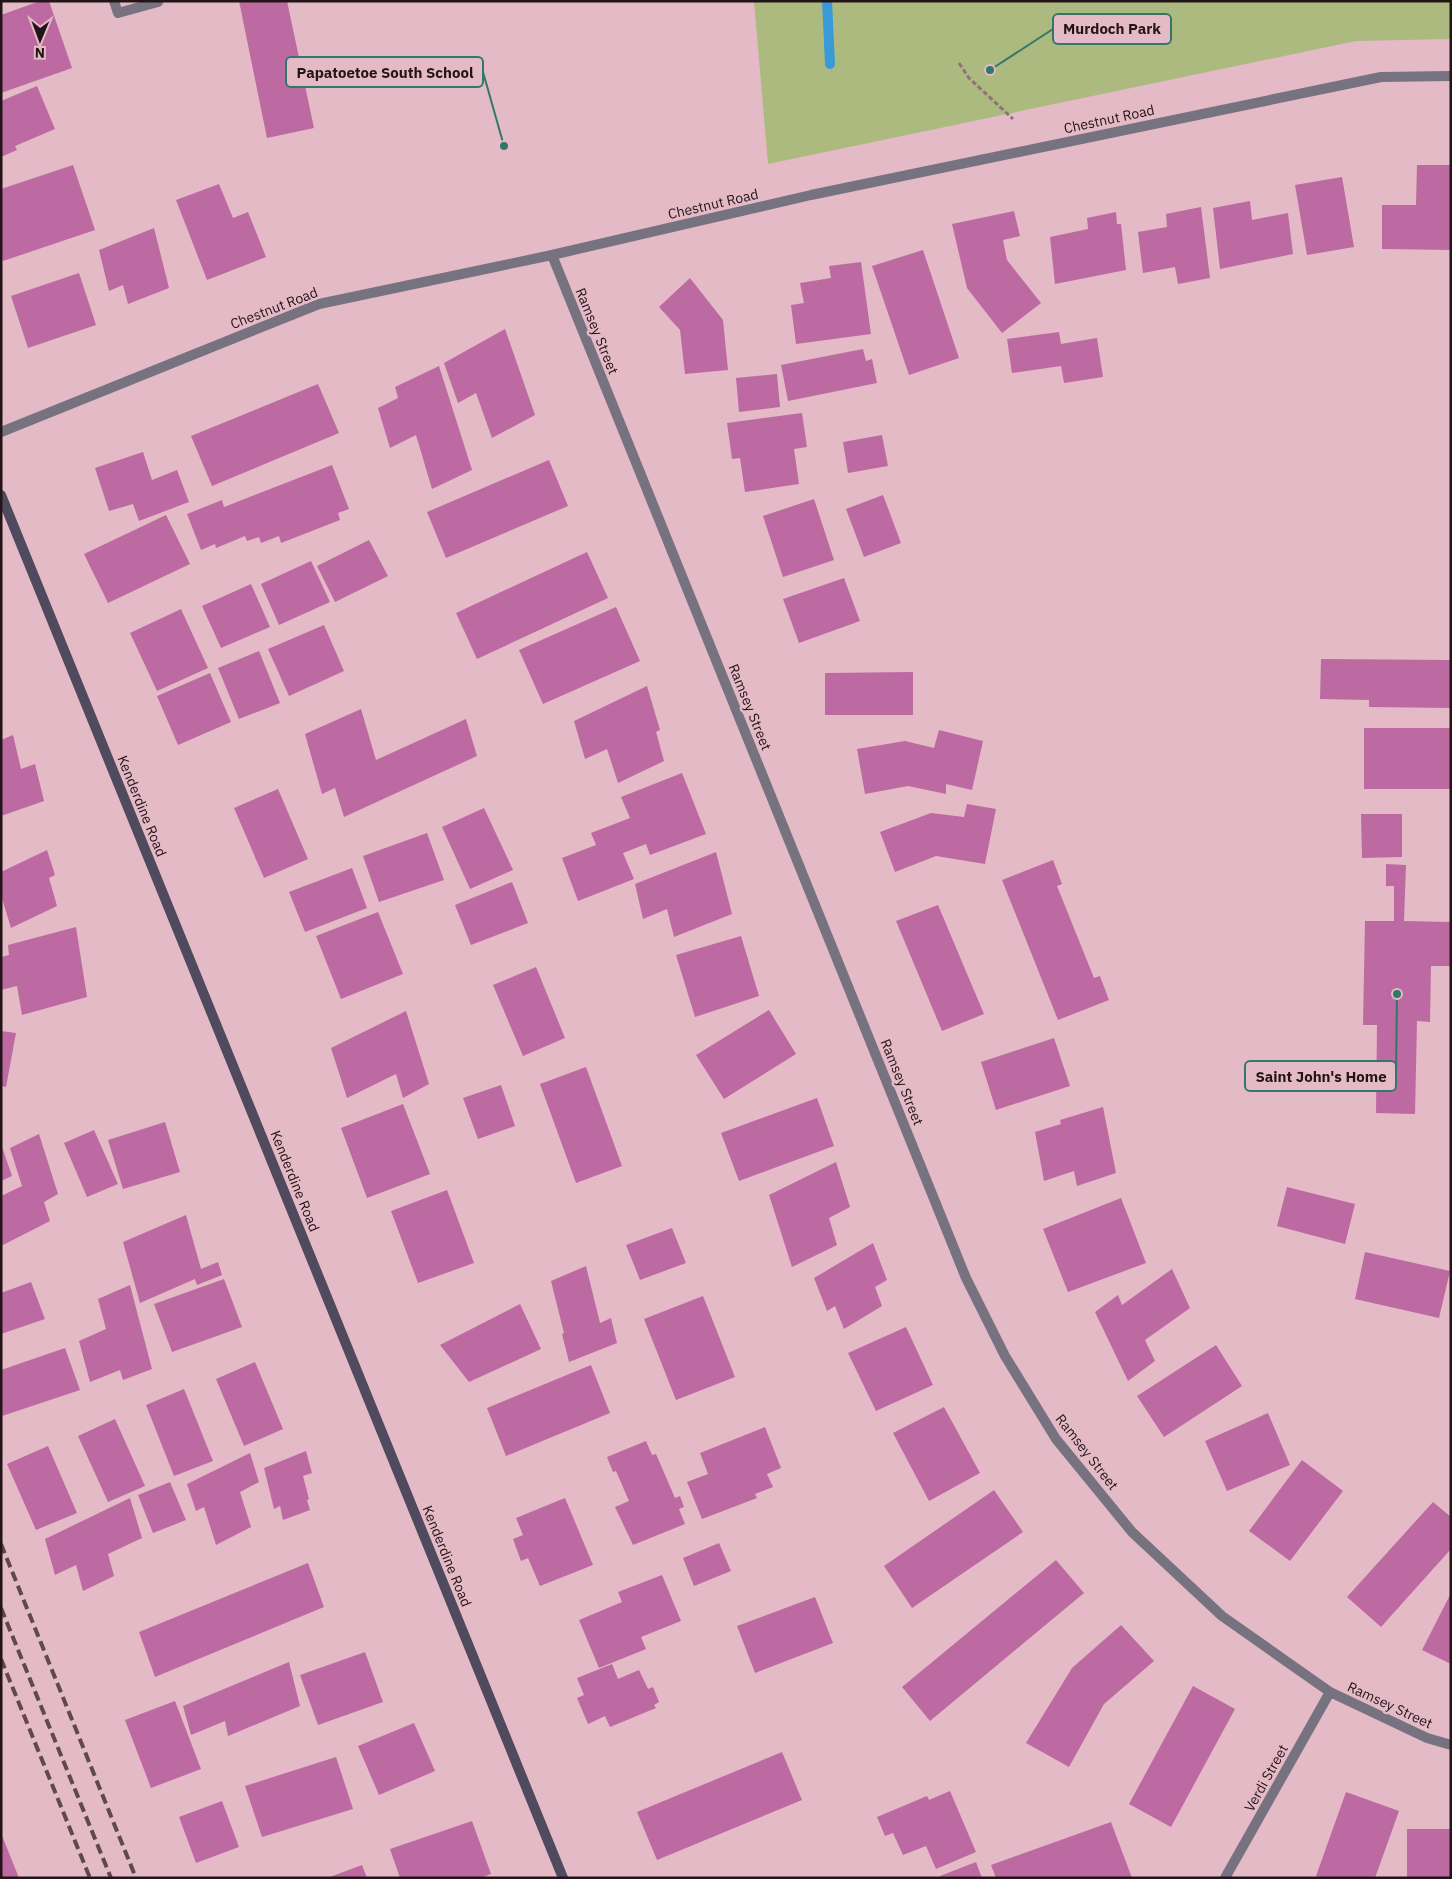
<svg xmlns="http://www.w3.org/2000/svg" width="1452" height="1879" viewBox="0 0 1452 1879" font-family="'IBM Plex Sans',sans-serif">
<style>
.green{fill:#acba7f}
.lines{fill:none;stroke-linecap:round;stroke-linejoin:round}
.stream{stroke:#389bd7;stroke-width:10}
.building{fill:#bd6aa3}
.path{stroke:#90727a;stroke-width:3;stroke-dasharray:5 2.5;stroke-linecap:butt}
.lane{stroke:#767280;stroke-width:10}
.street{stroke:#767280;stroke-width:10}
.secondary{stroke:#504a5e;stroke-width:10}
.rail{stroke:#60484f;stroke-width:4;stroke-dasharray:10 5;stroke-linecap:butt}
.labels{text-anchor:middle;stroke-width:5;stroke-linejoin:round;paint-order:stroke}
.street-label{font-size:14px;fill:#231418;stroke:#e4bac6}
.leader{fill:none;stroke:#33776b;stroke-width:2}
.callout-dot{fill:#33776b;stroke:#e4bac6;stroke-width:2}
.callout{fill:#e4bac6;stroke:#33776b;stroke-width:2}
.callout-label{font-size:15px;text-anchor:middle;font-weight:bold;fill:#231418}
</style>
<rect width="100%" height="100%" fill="#e4bac6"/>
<path class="green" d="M754,1H1451V39L1356,41L768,164Z"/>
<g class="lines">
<path class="stream" d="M827,1L830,64"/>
</g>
<path class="building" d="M40,1H49L72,68L1,93V15Z
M239,1H287L314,128L267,138Z
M37,86L55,129L15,146L17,150L1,157V101Z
M73,165L95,230L3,261L1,255V189Z
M1417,165H1451V250L1382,249V205H1416Z
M1342,177L1354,247L1307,255L1295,185Z
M219,184L233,218L248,212L266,257L207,280L176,200Z
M1250,201L1252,220L1288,213L1293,254L1220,269L1213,208Z
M1201,207L1210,278L1178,284L1175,267L1143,273L1138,232L1167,227L1166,214Z
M1014,211L1020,236L1003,240L1007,260L1041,303L1002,333L967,288L952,224Z
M1116,212L1117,224H1121L1126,270L1055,284L1050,237L1088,229L1087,218Z
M154,228L169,288L128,304L123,285L109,291L99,250Z
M923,250L959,358L909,375L872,266Z
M861,262L871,334L796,344L791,305L804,303L800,283L831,278L829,266Z
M79,273L96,325L28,348L11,296Z
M690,278L723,320L728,370L685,374L680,330L659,307Z
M505,329L535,415L492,438L476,393L458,403L444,363Z
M1059,332L1061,344L1097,338L1103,377L1064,383L1061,366L1012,373L1007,339Z
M863,349L866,361L872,359L877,383L788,401L781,365Z
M439,366L472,470L432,489L416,435L390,448L378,408L398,398L395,387Z
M777,374L780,407L739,412L736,378Z
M318,384L339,433L212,486L191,436Z
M802,413L807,447L794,449L799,484L745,492L740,458L732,459L727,423Z
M882,435L888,466L848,473L843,442Z
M143,452L152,480L177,470L189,502L139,521L133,504L109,511L95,468Z
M549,460L568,506L446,558L427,512Z
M332,465L349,509L338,513L340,520L281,543L279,536L261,543L259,537L247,541L245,536L216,548L215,544L201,550L187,514L222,500L224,507Z
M883,495L901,543L864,557L846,509Z
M814,499L834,560L783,577L763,516Z
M166,515L190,564L108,603L84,554Z
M369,540L388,576L335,602L317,566Z
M587,552L608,598L477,659L456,613Z
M311,561L330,602L279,625L261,584Z
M844,578L860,621L799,643L783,599Z
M251,584L270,627L221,648L202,606Z
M616,607L640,661L543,704L519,650Z
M181,609L208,668L157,691L130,633Z
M324,625L344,671L289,696L268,649Z
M259,651L280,703L239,719L218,668Z
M1321,659L1451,660V708L1369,707V700L1320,699Z
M913,672V715H825V673Z
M210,673L231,722L178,745L157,696Z
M647,686L660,730L656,732L664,761L618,783L607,749L585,759L574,721Z
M361,709L376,760L466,719L477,756L344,817L335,788L322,794L305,734Z
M1364,728H1451V789H1364Z
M939,730L983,741L972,790L946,784V794L908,786L865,794L857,749L905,741L934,748Z
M13,735L21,769L35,764L44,801L1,816V740Z
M682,773L706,834L650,855L646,844L623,853L634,879L578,901L562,858L596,845L591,833L630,818L621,797Z
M278,789L308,859L264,878L234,808Z
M967,804L996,809L985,864L936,856L895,872L880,832L931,813L964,817Z
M484,808L513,870L470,889L442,827Z
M1361,814H1402V857L1362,858Z
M427,833L444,880L379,902L363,856Z
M47,850L55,875L49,878L57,906L11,928L1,895V872Z
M716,852L732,914L674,937L667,909L643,919L635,884Z
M1053,860L1062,884L1057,886L1094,978L1100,976L1109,1000L1058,1020L1002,880Z
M1386,864L1406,865L1404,921L1451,922V966H1431L1430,1022L1417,1021L1415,1114L1376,1113L1377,1025H1363L1365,921H1394V886H1386Z
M352,868L367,908L305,932L289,892Z
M512,882L528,923L471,945L455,905Z
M938,905L984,1014L942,1031L896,921Z
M378,912L403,974L341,999L316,936Z
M76,927L87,997L22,1015L17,986L1,990V957L9,955L8,945Z
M741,936L759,996L695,1017L676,955Z
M536,967L565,1038L523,1056L493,985Z
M769,1010L796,1054L724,1099L696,1055Z
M406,1011L429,1084L403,1098L396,1074L347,1098L331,1048Z
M1,1031L16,1033L6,1087L1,1086Z
M1054,1038L1070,1086L996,1110L981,1062Z
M586,1067L622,1166L576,1183L540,1084Z
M501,1085L515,1126L478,1139L463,1098Z
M817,1098L834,1146L739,1181L721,1133Z
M403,1104L430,1174L367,1198L341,1128Z
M1103,1107L1116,1173L1077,1186L1074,1171L1044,1181L1035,1132L1061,1124L1060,1120Z
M165,1122L180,1172L123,1189L108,1140Z
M94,1130L118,1184L87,1197L64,1143Z
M39,1134L58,1194L44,1202L50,1221L1,1246V1196L22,1186L10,1148Z
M1,1144L12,1176L1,1181Z
M836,1162L850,1207L829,1218L837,1245L792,1267L769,1195Z
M1287,1187L1355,1204L1345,1244L1277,1226Z
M447,1190L474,1263L418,1283L391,1211Z
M1121,1198L1146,1263L1068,1292L1043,1229Z
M186,1215L201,1269L218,1262L222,1275L197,1285L195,1279L140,1303L123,1242Z
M672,1228L686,1263L640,1280L626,1245Z
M873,1243L887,1280L875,1287L882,1306L844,1329L835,1306L827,1311L814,1278Z
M1365,1252L1450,1271L1439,1318L1355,1299Z
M586,1266L600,1323L611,1318L617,1343L569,1362L562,1334L564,1333L551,1281Z
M1172,1269L1190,1308L1145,1340L1155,1361L1128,1381L1095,1312L1118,1295L1122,1305Z
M224,1279L242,1327L172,1352L154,1304Z
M31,1282L45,1319L1,1334V1293Z
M130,1285L152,1369L123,1380L120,1370L90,1382L79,1341L106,1329L98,1299Z
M703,1296L735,1377L676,1400L644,1319Z
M520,1304L541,1349L469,1382L440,1345Z
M906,1327L933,1385L876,1411L848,1353Z
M1216,1345L1242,1386L1164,1437L1137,1396Z
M65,1348L80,1390L2,1416L1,1370Z
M255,1362L283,1429L244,1446L216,1379Z
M591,1365L610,1413L506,1456L487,1408Z
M184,1389L213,1461L174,1476L146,1405Z
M944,1407L980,1473L929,1501L893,1433Z
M1268,1413L1290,1465L1227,1491L1205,1441Z
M115,1419L145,1486L108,1502L78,1436Z
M765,1427L781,1468L767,1474L773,1487L755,1494L757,1498L702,1519L687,1482L708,1474L700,1453Z
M646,1441L652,1455L656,1454L675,1498L680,1496L684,1507L679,1509L685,1524L633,1545L615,1507L629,1501L616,1471L613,1472L607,1457Z
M48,1446L77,1513L36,1530L7,1464Z
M306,1451L312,1473L303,1476L309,1499L307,1500L310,1510L283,1520L280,1506L274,1509L264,1468Z
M250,1453L259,1482L240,1492L251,1527L216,1545L204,1507L196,1511L187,1484Z
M1302,1460L1343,1491L1290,1561L1249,1531Z
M170,1482L186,1520L153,1533L138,1495Z
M994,1490L1023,1532L912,1608L884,1566Z
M130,1498L142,1538L108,1554L114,1576L83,1591L76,1565L55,1575L45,1539Z
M565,1498L593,1565L540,1586L528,1558L521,1561L513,1539L523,1535L516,1518Z
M1433,1502L1451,1517V1549L1381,1627L1347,1597Z
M719,1543L731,1571L694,1586L683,1558Z
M1056,1560L1084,1593L930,1721L902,1687Z
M308,1563L324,1607L155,1677L139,1632Z
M662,1575L681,1621L641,1637L646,1649L599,1668L579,1620L622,1602L618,1592Z
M1451,1593V1664L1422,1650Z
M815,1597L833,1643L755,1673L737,1626Z
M1121,1625L1154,1661L1104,1704L1069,1767L1026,1743L1072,1668Z
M365,1652L383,1702L318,1725L300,1675Z
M289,1662L300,1706L228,1736L225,1721L191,1735L183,1706Z
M612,1664L618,1679L639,1670L648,1689L653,1687L659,1702L654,1705L656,1708L610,1727L605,1716L588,1724L577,1698L584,1695L577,1678Z
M1193,1686L1235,1709L1171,1827L1129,1804Z
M175,1701L201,1769L151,1788L125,1720Z
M414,1723L435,1771L379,1795L358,1746Z
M782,1752L802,1800L657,1860L637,1812Z
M336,1757L353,1809L262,1837L245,1786Z
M950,1791L976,1852L936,1869L926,1846L903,1855L893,1833L885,1836L877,1817L927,1796L929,1800Z
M1346,1792L1399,1811L1375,1878H1322L1316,1876Z
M222,1801L239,1847L196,1863L179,1817Z
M472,1821L491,1874L480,1878H400L390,1849Z
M1111,1822L1132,1878H996L991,1865Z
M1407,1829H1451V1878H1407Z
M1,1833L19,1878H1Z
M976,1862L982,1878H941L940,1876Z
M362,1865L367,1878H327Z"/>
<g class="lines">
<path class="path" d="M959,63L969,78L1013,119"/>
<path class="lane" d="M114,1L118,13L158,2"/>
<path class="street" d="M552,255L966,1278L1005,1356L1056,1439L1132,1532L1222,1616L1330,1692L1427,1738L1451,1745
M1,432L319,304L552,255L811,195L1381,77L1451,76
M1225,1878L1330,1692"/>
<path class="secondary" d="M1,495L563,1878"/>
<path class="rail" d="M1,1544L136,1878
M1,1608L111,1878
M1,1659L90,1878"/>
</g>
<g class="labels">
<g class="street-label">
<text transform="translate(1109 119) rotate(-12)" y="5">Chestnut Road</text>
<text transform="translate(713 204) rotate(-13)" y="5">Chestnut Road</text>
<text transform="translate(274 308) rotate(-21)" y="5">Chestnut Road</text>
<text transform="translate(597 331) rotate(68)" y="5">Ramsey Street</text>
<text transform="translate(750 707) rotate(68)" y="5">Ramsey Street</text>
<text transform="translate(142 806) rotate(68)" y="5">Kenderdine Road</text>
<text transform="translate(902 1082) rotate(68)" y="5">Ramsey Street</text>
<text transform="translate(295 1181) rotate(68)" y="5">Kenderdine Road</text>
<text transform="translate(1087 1452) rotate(52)" y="5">Ramsey Street</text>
<text transform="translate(447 1556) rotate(68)" y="5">Kenderdine Road</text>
<text transform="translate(1390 1705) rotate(25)" y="5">Ramsey Street</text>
<text transform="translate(1266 1778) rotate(-61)" y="5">Verdi Street</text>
</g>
</g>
<path class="leader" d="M990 70L1053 29M504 146L483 72M1397 994L1396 1076"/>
<g class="callout-dot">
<circle cx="990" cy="70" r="5"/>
<circle cx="504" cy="146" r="5"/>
<circle cx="1397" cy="994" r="5"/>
</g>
<g class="callout">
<rect x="1053" y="14" width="118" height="30" rx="5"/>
<rect x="286" y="57" width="197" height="30" rx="5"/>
<rect x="1245" y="1061" width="151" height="30" rx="5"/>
</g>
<g class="callout-label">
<text x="1112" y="34">Murdoch Park</text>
<text x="385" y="78">Papatoetoe South School</text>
<text x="1321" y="1082">Saint John's Home</text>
</g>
<rect width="1452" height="1879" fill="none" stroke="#231418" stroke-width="5"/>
<g transform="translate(40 40) rotate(181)" stroke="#e4bac6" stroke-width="4" paint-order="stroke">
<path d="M0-4L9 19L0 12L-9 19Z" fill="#231418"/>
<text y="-8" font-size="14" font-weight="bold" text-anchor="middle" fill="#231418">N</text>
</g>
</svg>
